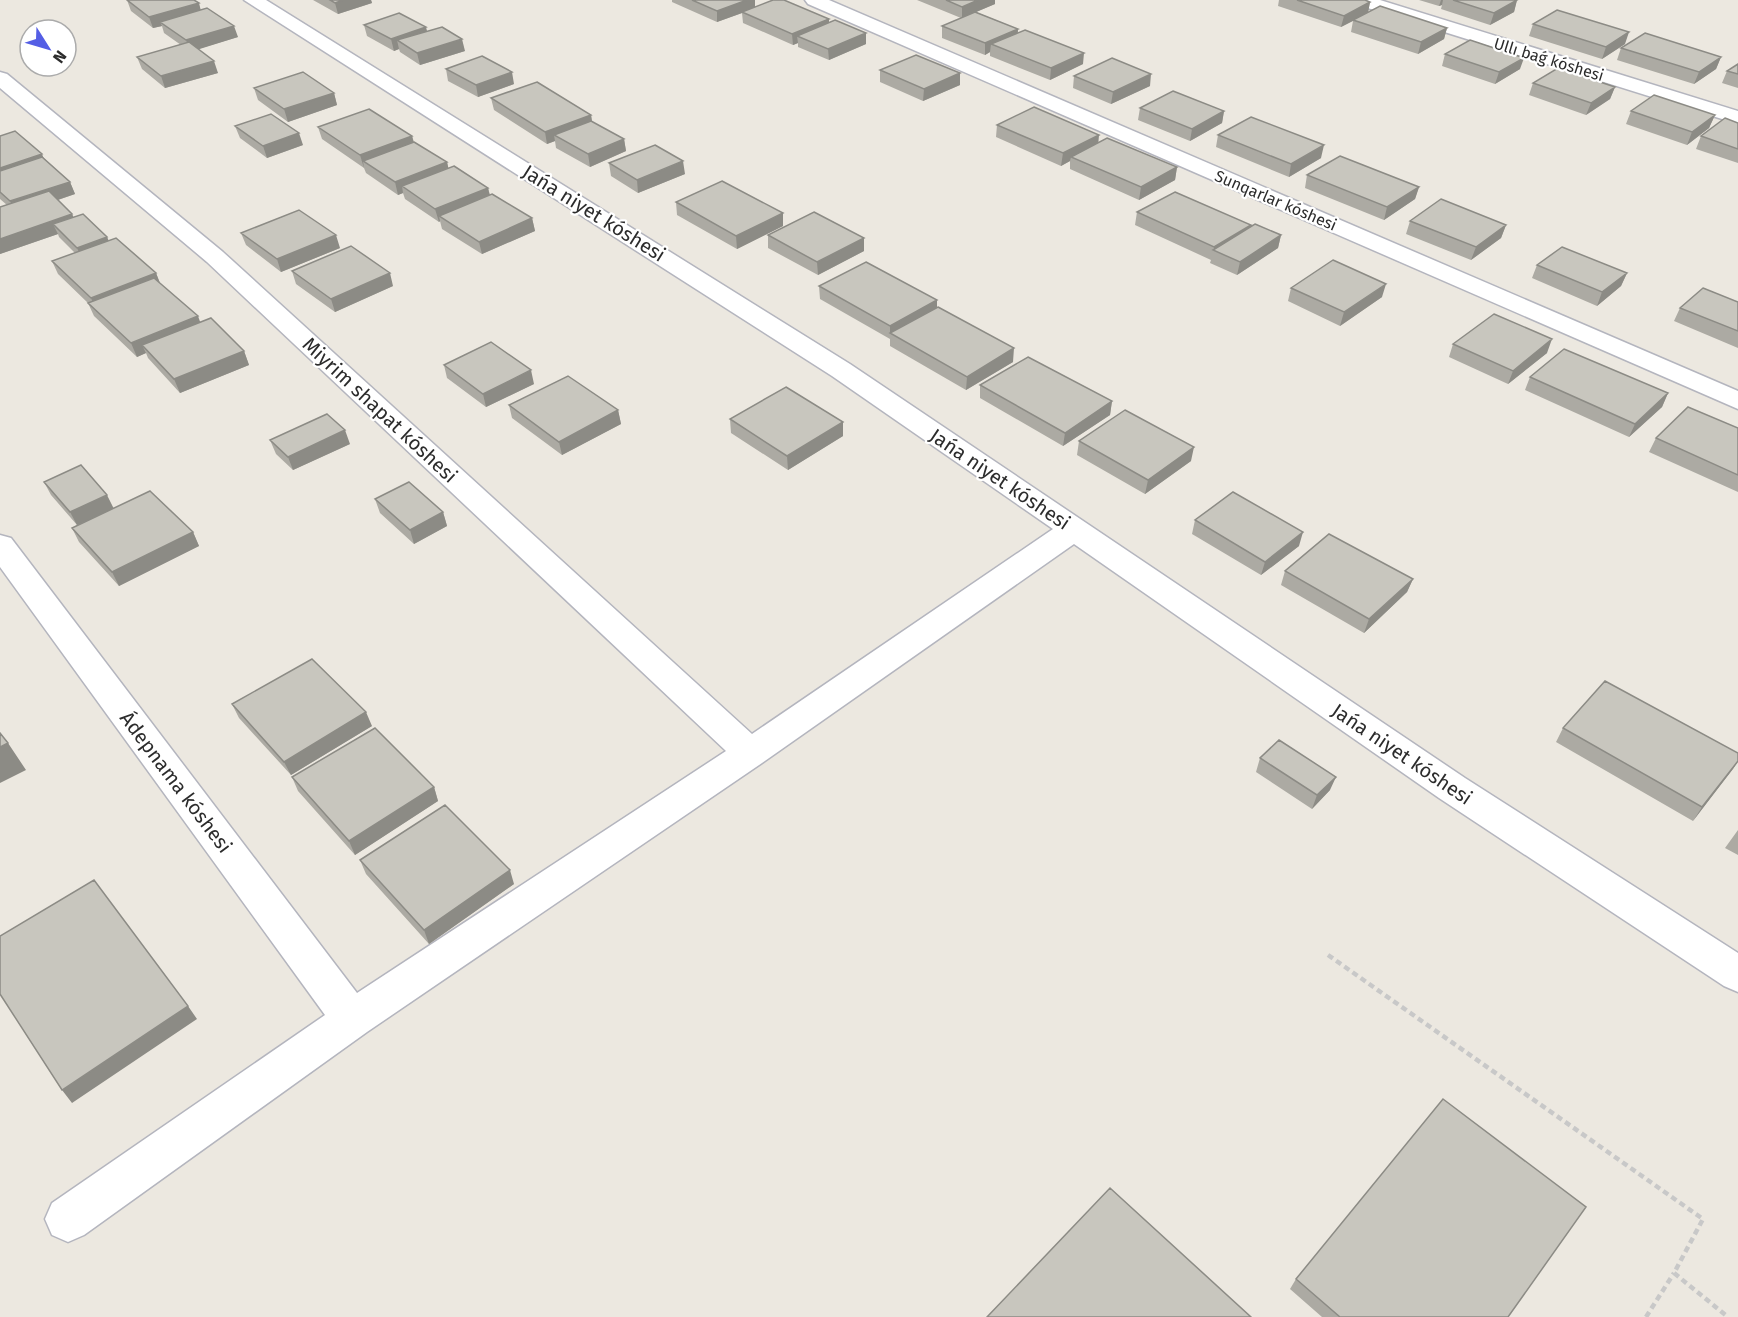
<svg xmlns="http://www.w3.org/2000/svg" width="1738" height="1317" viewBox="0 0 1738 1317" font-family="'Fira Sans',sans-serif">
<style>
.lines{fill:none;stroke-linecap:round;stroke-linejoin:round}
.street-casing{stroke:#b4b5be;stroke-width:3}
.path{stroke:#c8c8c8;stroke-width:4.5;stroke-dasharray:6 4;stroke-linecap:butt}
.street{fill:#fff;fill-rule:evenodd}
.wall{fill:#acaaa3}
.shaded-wall{fill:#8c8b85}
.building{fill:#c8c6be;stroke:#8c8b85;stroke-width:1.5}
.labels{text-anchor:middle;stroke-width:4.5;stroke-linejoin:round;paint-order:stroke}
.far-street-label{font-size:16px;fill:#2c2c2c;stroke:#fff}
.street-label{font-size:20px;fill:#2c2c2c;stroke:#fff}
</style>
<rect width="100%" height="100%" fill="#ece8e0"/>
<g class="lines">
<g class="street-casing">
<path id="street" d="M244,0H266L850,364L1465,778L1738,953V992L1724,986L1439,798L1074,544L762,763L367,1032L84,1235L68,1242L52,1235L45,1219L52,1203L325,1015L0,567V535L11,538L357,993L726,751L207,262L0,88V72L7,74L223,252L752,734L1053,529L832,376Z
M805,0H829L1738,391V409L808,4Z
M1352,0H1380L1738,111V124L1355,4Z"/>
</g>
<path class="path" d="M1328,955L1703,1219L1674,1273L1728,1317
M1646,1317L1674,1273"/>
<use href="#street" class="street"/>
</g>
<path class="wall" d="M127,0L201,10L238,37L198,49L218,73L165,88L142,69L137,57L181,45L164,33L162,26L153,28L131,11Z
M313,0H371L372,3L338,14Z
M672,0H755V7L829,23L866,44L829,60L798,47V43L793,45L743,23L742,13L717,22L672,2Z
M917,0H995V4L976,12L1018,29V32L1083,64L1050,80L990,56V52L985,55L942,38V26L961,18Z
M1279,0H1365L1370,2L1368,12L1447,28L1444,39L1418,54L1351,32L1353,21L1341,27L1278,6Z
M1419,0H1517L1514,12L1490,25L1441,9L1442,5L1439,6Z
M1533,24L1625,44L1602,59L1529,36Z
M364,25L427,31L465,51L420,65L400,52L399,49L394,51L367,36Z
M1621,48L1721,57L1716,69L1694,84L1617,60Z
M1445,54L1520,69L1495,84L1442,66Z
M1738,64V88L1722,83L1727,71Z
M446,69L514,84L478,97L448,81Z
M880,70L960,73V85L923,101L880,82Z
M1074,76L1150,86L1111,104L1073,88Z
M1533,83L1615,87L1610,99L1586,115L1529,95Z
M254,88L334,93L337,105L288,122L258,100Z
M491,98L591,115L592,122L624,139L626,151L590,167L556,148L555,141L547,144L494,110Z
M1140,108L1224,111L1222,123L1190,141L1138,120Z
M1631,111L1715,115L1709,128L1687,145L1626,124Z
M1738,123V163L1696,149L1701,136Z
M997,125L1098,142L1177,167L1175,180L1139,200L1070,169V161L1061,166L996,137Z
M235,126L303,145L267,158L240,138Z
M318,127L412,136L414,142L447,162L448,168L488,188L490,195L532,218L535,231L482,254L442,229L440,221L439,222L405,199L403,193L398,195L366,173L364,168L322,139Z
M1218,135L1321,158L1289,177L1216,147Z
M0,136L43,157L70,182L75,194L58,200L72,214L73,217L107,237L108,241L156,273L160,283L200,322L244,351L249,365L180,393L148,358L146,353L137,357L94,316L88,303L58,274L52,261L75,253L59,237L58,234L0,254V207L7,205L0,199Z
M609,163L685,174L638,193L611,176Z
M1307,175L1419,187L1415,199L1384,220L1305,188Z
M676,202L783,226L737,249L677,215Z
M1137,212L1251,225V227L1281,235L1278,248L1237,275L1210,263L1211,260L1135,225Z
M1410,221L1506,225L1501,238L1471,260L1406,234Z
M241,233L340,248L281,272L246,245Z
M768,235L864,251L818,275L768,248Z
M1537,265L1627,273L1621,286L1597,306L1532,278Z
M292,271L393,286L335,312L296,284Z
M819,286L937,307L1013,362L966,390L890,346V339L820,299Z
M1291,288L1382,297L1340,326L1288,301Z
M1738,302V348L1674,321L1680,308Z
M1453,344L1547,353L1508,384L1449,357Z
M444,365L534,384L486,407L447,378Z
M1530,377L1668,393L1662,407L1629,437L1525,390Z
M980,385L1112,401L1110,415L1063,446L980,398Z
M509,405L618,410L621,424L562,455L512,418Z
M730,419L843,436L788,470L731,433Z
M1738,428V492L1649,452L1656,438Z
M270,440L350,444L293,470L276,454Z
M1079,441L1191,461L1145,494L1077,455Z
M44,482L114,508L193,532L199,546L119,586L79,542L72,528L77,525L51,495Z
M375,499L443,512L447,526L414,544L380,513Z
M1195,520L1299,546L1261,575L1192,534Z
M1285,571L1413,579L1407,592L1364,633L1281,585Z
M232,704L372,726L291,775L239,718Z
M1563,728L1738,761L1693,821L1556,742Z
M1260,758L1330,790L1312,809L1256,772Z
M292,777L434,787L438,801L355,855L298,791Z
M1738,830V855L1725,848Z
M360,860L514,884L429,944L366,874Z
M1296,1279L1508,1317H1322L1290,1289Z"/>
<path class="shaded-wall" d="M343,0H371L372,3L338,14L335,3Z
M747,0H755V9L742,12V13L717,22V11Z
M978,0H995V4L962,18V7Z
M1441,0H1443L1442,5L1439,6Z
M1517,0L1514,12L1490,25L1494,13Z
M1370,2L1368,13L1341,27L1344,16Z
M199,3L202,15L160,22L162,26L153,28L149,17Z
M829,19V31L797,36L798,43L793,45L792,34Z
M234,26L238,37L190,52L186,40Z
M426,27L429,39L397,40L399,49L394,51L391,39Z
M1447,28L1444,39L1418,54L1421,42Z
M1018,29L1017,40L991,44L990,52L985,55V43Z
M1629,32L1625,44L1602,59L1606,47Z
M866,33V44L829,60L828,49Z
M462,39L465,51L420,65L417,53Z
M1084,53L1083,64L1050,80L1051,68Z
M1721,57L1716,69L1694,84L1699,72Z
M1524,58L1520,69L1495,84L1499,72Z
M214,61L218,73L165,88L161,76Z
M512,72L514,84L478,97L476,85Z
M960,73V85L923,101L924,89Z
M1151,74L1150,86L1111,104L1113,92Z
M1615,87L1610,99L1586,115L1591,103Z
M334,93L337,105L288,122L284,109Z
M1224,111L1222,123L1190,141L1192,129Z
M591,115L593,128L554,135L555,141L547,144L545,132Z
M1715,115L1709,128L1687,145L1692,132Z
M299,133L303,145L267,158L263,146Z
M1099,135L1098,147L1071,157L1070,161L1061,166L1063,153Z
M412,136L415,148L363,161L364,168L360,155Z
M624,139L626,151L590,167L588,154Z
M1324,145L1321,158L1289,177L1291,164Z
M42,154L47,167L0,182V168Z
M683,161L685,174L638,193L637,180Z
M447,162L450,175L402,186L403,193L398,195L395,182Z
M1177,167L1175,180L1139,200L1141,187Z
M70,182L75,194L16,214L10,201Z
M1419,187L1415,199L1384,220L1387,207Z
M488,188L491,201L439,216L440,221L439,222L435,209Z
M783,213V226L737,249L736,236Z
M72,214L78,227L53,224L58,234L0,254V239Z
M532,218L535,231L482,254L479,242Z
M1251,225L1248,237L1214,250V247Z
M1506,225L1501,238L1471,260L1476,247Z
M336,235L340,248L281,272L277,259Z
M1281,235L1278,248L1237,275L1240,262Z
M107,237L113,250L83,261L77,248Z
M864,238V251L818,275L817,262Z
M156,273L161,286L97,312L91,298Z
M390,273L393,286L335,312L331,299Z
M1627,273L1621,286L1597,306L1602,292Z
M1386,284L1382,297L1340,326L1344,312Z
M937,300V313L890,333V326Z
M198,316L203,330L142,345L146,353L137,357L131,343Z
M1552,339L1547,353L1508,384L1513,371Z
M1014,348L1013,362L966,390L967,377Z
M244,351L249,365L180,393L174,379Z
M531,370L534,384L486,407L483,394Z
M1668,393L1662,407L1629,437L1635,424Z
M1112,401L1110,415L1063,446L1065,433Z
M618,410L621,424L562,455L559,442Z
M843,422V436L788,470L787,456Z
M345,430L350,444L293,470L288,457Z
M1194,447L1191,461L1145,494L1148,480Z
M107,495L114,509L77,525L70,512Z
M443,512L447,526L414,544L410,530Z
M193,532L199,546L119,586L112,572Z
M1303,532L1299,546L1261,575L1265,562Z
M1413,579L1407,592L1364,633L1369,619Z
M366,712L372,726L291,775L284,762Z
M8,743L26,770L0,783V747Z
M1738,761L1733,769L1693,821L1702,807Z
M1336,777L1330,790L1312,809L1317,795Z
M434,787L438,801L355,855L349,841Z
M510,870L514,884L429,944L424,930Z
M188,1006L197,1019L72,1103L62,1090Z"/>
<path class="building" d="M127,0H194L199,3L149,17Z
M330,0H343L335,3Z
M692,0H747L717,11Z
M773,0H784L829,19L792,34L742,12Z
M946,0H978L962,7Z
M1297,0H1365L1370,2L1344,16Z
M1453,0H1517L1494,13Z
M1380,6L1447,28L1421,42L1353,20Z
M207,8L234,26L186,40L160,22Z
M1557,10L1629,32L1606,47L1533,24Z
M975,12L1018,29L985,43L942,26Z
M399,13L426,27L391,39L364,25Z
M835,20L866,33L828,49L797,36Z
M442,27L462,39L417,53L397,40Z
M1025,30L1084,53L1051,68L991,44Z
M1645,33L1721,57L1699,72L1621,48Z
M1470,40L1524,58L1499,72L1445,54Z
M189,42L214,61L161,76L137,57Z
M916,55L960,73L924,89L880,70Z
M482,56L512,72L476,85L446,69Z
M1112,58L1151,74L1113,92L1074,76Z
M1738,64V74L1727,71Z
M1558,68L1615,87L1591,103L1533,83Z
M303,72L334,93L284,109L254,88Z
M537,82L591,115L545,132L491,98Z
M1173,91L1224,111L1192,129L1140,108Z
M1654,95L1715,115L1692,132L1631,111Z
M1034,107L1099,135L1063,153L997,125Z
M369,109L412,136L360,155L318,127Z
M271,114L299,133L263,146L235,126Z
M1251,117L1324,145L1291,164L1218,135Z
M1725,118L1738,123V149L1701,136Z
M591,121L624,139L588,154L554,135Z
M15,131L42,154L0,168V136Z
M1107,138L1177,167L1141,187L1071,157Z
M414,142L447,162L395,182L363,161Z
M655,145L683,161L637,180L609,163Z
M1340,156L1419,187L1387,207L1307,175Z
M42,157L70,182L10,201L0,192V171Z
M454,166L488,188L435,209L402,186Z
M722,181L783,213L736,236L676,202Z
M49,191L72,214L0,239V207Z
M1175,192L1251,225L1214,247L1137,212Z
M492,194L532,218L479,242L439,216Z
M1441,199L1506,225L1476,247L1410,221Z
M299,210L336,235L277,259L241,233Z
M814,212L864,238L817,262L768,235Z
M83,214L107,237L77,248L53,224Z
M1255,224L1281,235L1240,262L1213,250Z
M116,238L156,273L91,298L52,261Z
M351,246L390,273L331,299L292,271Z
M1562,247L1627,273L1602,292L1537,265Z
M1333,260L1386,284L1344,312L1291,288Z
M866,262L937,300L890,326L819,286Z
M154,278L198,316L131,343L88,303Z
M1703,288L1738,302V331L1680,308Z
M938,307L1014,348L967,377L890,333Z
M1494,314L1552,339L1513,371L1453,344Z
M211,318L244,351L174,379L142,345Z
M491,342L531,370L483,394L444,365Z
M1564,349L1668,393L1635,424L1530,377Z
M1028,357L1112,401L1065,433L980,385Z
M568,376L618,410L559,442L509,405Z
M786,387L843,422L787,456L730,419Z
M1688,407L1738,428V475L1656,438Z
M1125,410L1194,447L1148,480L1079,441Z
M327,414L345,430L288,457L270,440Z
M81,465L107,495L70,512L44,482Z
M409,482L443,512L410,530L375,499Z
M150,491L193,532L112,572L72,528Z
M1233,492L1303,532L1265,562L1195,520Z
M1329,534L1413,579L1369,619L1285,571Z
M312,659L366,712L284,762L232,704Z
M1605,681L1738,753V761L1702,807L1563,728Z
M375,728L434,787L349,841L292,777Z
M0,733L8,743L0,747Z
M1279,740L1336,777L1317,795L1260,758Z
M445,805L510,870L424,930L360,860Z
M94,880L188,1006L62,1090L0,994V936Z
M1443,1099L1586,1207L1508,1317H1340L1296,1279Z
M1110,1188L1251,1317H987Z"/>
<g class="labels">
<g class="far-street-label">
<text transform="translate(1549 59) rotate(17)" y="6">Ullı baǵ kóshesi</text>
<text transform="translate(1276 200) rotate(23)" y="6">Sunqarlar kóshesi</text>
</g>
<g class="street-label">
<text transform="translate(594 213) rotate(32)" y="7">Jańa niyet kóshesi</text>
<text transform="translate(380 410) rotate(43)" y="7">Miyrim shapat kóshesi</text>
<text transform="translate(1000 479) rotate(34)" y="7">Jańa niyet kóshesi</text>
<text transform="translate(1402 754) rotate(34)" y="7">Jańa niyet kóshesi</text>
<text transform="translate(176 782) rotate(53)" y="7">Ádepnama kóshesi</text>
</g>
</g>
<g transform="translate(48 48) rotate(127)"><circle r="28" fill="#ffffff" stroke="#ababab" stroke-width="1.5"/>
<path d="M0-4.5L10 22L0 15L-10 22Z" fill="#545ee5"/>
<text y="-9" font-size="16" font-weight="bold" text-anchor="middle" fill="#2c2c2c">N</text>
</g>
</svg>
